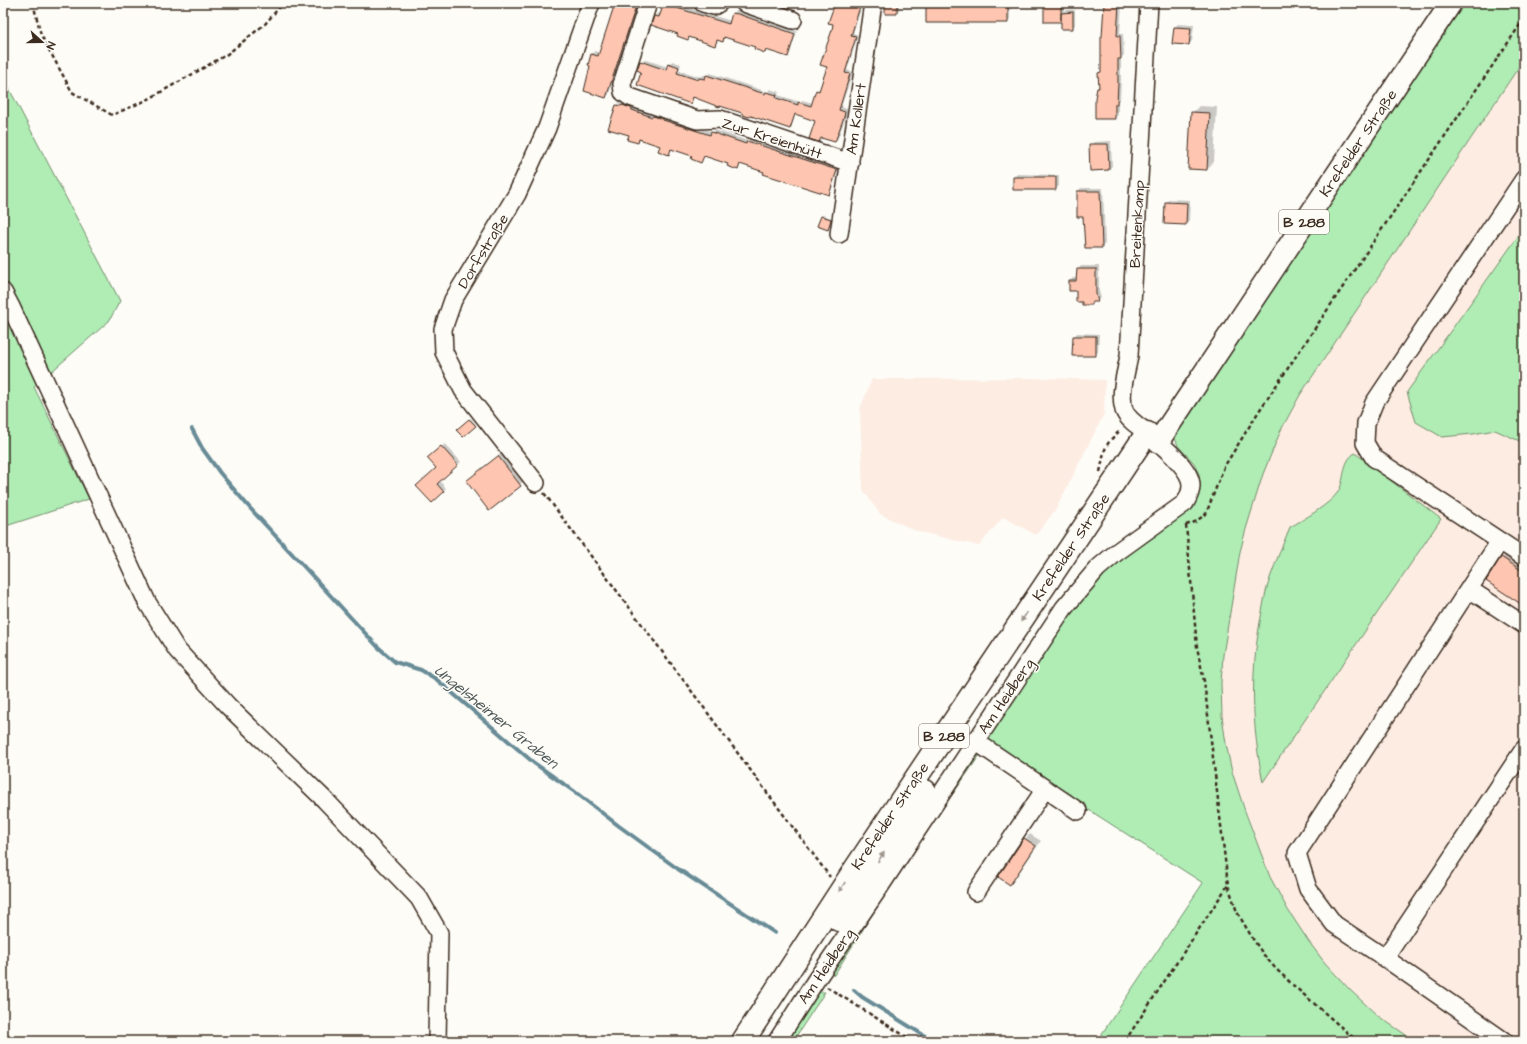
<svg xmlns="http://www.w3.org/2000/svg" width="1527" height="1044" viewBox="0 0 1527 1044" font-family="'Architects Daughter',sans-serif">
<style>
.built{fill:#fdece2}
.green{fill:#afedb5;stroke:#758c6a}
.shadow{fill:#0003}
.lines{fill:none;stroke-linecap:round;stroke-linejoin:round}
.stream{stroke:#678b96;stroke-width:4}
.building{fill:#fec6b1;stroke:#3b2a1e}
.minor-casing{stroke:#3b2a1e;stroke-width:20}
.major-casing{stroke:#3b2a1e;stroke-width:24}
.highway-casing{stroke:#3b2a1e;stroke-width:25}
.path{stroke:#3b2a1e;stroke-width:2.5;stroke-dasharray:4 3;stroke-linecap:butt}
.minor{stroke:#fdfcf7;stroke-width:17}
.major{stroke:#fdfcf7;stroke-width:21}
.highway{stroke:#fdfcf7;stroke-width:22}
.oneway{fill:#9c938a}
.labels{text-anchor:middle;stroke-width:3;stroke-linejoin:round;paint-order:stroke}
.shield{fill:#fdfcf7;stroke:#75695f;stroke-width:1}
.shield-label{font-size:14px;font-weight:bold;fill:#3b2a1e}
.street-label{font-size:15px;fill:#3b2a1e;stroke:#fdfcf7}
.water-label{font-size:16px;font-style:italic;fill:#515a5a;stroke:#fdfcf7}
</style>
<rect width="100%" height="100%" fill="#fdfcf7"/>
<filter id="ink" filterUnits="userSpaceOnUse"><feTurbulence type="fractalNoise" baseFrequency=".025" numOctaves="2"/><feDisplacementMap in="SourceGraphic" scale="8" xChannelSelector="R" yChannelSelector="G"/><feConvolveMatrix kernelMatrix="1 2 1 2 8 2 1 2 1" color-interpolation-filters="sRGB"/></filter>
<g filter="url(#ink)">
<path class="built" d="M1524,59V1041H1415L1378,1016L1350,990L1325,963L1309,942L1288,910L1270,877L1232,772L1226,744L1222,716L1221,683L1223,655L1233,589L1246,529L1263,474L1281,430L1300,395Z
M1045,378L1105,380L1104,414L1056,509L1036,535L1003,517L979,546L916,531L880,514L863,490L860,409L872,379Z"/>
<path class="green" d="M1462,3H1524V59L1300,395L1281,430L1263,474L1246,529L1240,552L1223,655L1221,683L1222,716L1226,744L1232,772L1245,811L1270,877L1288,910L1309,942L1325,963L1350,990L1378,1016L1415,1041H1097L1203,883L1089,810L1088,812L982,741L1089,585L1126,553L1167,526L1190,509L1198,496L1200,484L1199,474L1194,463L1178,446L1175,438L1176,427Z
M3,77L120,301L109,321L34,387L89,499L3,527Z
M1524,228V443L1495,430L1473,434L1442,437L1416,422L1407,392Z
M1355,453L1441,519L1263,782C1252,728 1250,676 1260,622C1263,607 1265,592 1270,578C1276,561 1283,544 1290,527C1303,520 1330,504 1338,492C1346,479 1341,462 1355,453Z
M977,750L982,752L905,863L834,975L829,971Z
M817,992H825L793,1041H783Z"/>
<path class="shadow" d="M616,3H638L609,94L606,97L592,66L589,65L592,54L595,51L600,53Z
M666,3H673L731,21L733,14L736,11H741L797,31L790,53L787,55L767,49L765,52L756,46L726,37L722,41L719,40L715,45L653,25L655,16L658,13L661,14Z
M792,3H807L804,7Z
M836,3H863L853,33L858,35L847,70L853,72L841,107L847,109V113L838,138L835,141L822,138L819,141L816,120L796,113L792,125L790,128L694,97L690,103L643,71L641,62L644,59L668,67L672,61L681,64L679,70L701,77L703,75L707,76L710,73L768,92L770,89L779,92L778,95L800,102L802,100L813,103L817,91L820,88H821L828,66Z
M886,3H899V10L896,13Z
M927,3H1021V5L1018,7L1010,8V20L1007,22H927Z
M1045,3H1064V12L1065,10H1075V25L1072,28L1062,21Z
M1106,3H1122L1120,34H1123L1124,55L1121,58V79L1120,100L1118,101V115L1114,118L1097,88L1100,86L1099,73L1102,70V37L1103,36Z
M1178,24L1194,25L1192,41L1189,44L1175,27Z
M620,102L624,104L626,103L666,118L713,132L715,130L748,141L751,138L839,167L831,191L828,194L741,163L737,169L729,163L705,155L701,161L693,155L672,149L669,154L662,145L641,139L638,142L630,135L617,105Z
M1199,106L1217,107L1214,162L1207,169L1192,113Z
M1111,141L1112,166L1109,169L1090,145L1094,142Z
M1017,174L1059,175V186L1055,189L1014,177Z
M1081,188H1103L1105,244L1101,247L1084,216L1078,191Z
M1169,199L1190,200L1189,221L1186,224L1166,202Z
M823,215L832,218L828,229L822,216Z
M1081,266H1099V291L1101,298L1091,304L1070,281L1073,278H1078V270Z
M1077,333L1099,334L1098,352L1095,355L1074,337Z
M471,418L476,424L463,436L458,430Z
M445,444L461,462L439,480L446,488L432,502L437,468L432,455Z
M503,452L525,480L489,510L472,477Z
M1507,553L1524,564V605L1487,581L1502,558Z
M1030,834L1041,841L1015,879L1010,884L1025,839Z"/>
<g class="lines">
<path class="stream" d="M192,429L202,448L220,473L249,507L377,646L395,662L421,670L436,679L534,763L575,792L619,826L678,869L775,933
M854,990L862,997L933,1041"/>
</g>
<path class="building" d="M615,3H637L606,98L584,91L590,66L588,65L591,54L598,56Z
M835,3H861L851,36L856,37L845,73L850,74L839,110L845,112L844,117L835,142L821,138L819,142L809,139L815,121L795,114L790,129L751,116L749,117L743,115L742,113L720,106L719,107L693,97L691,104L637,85L641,72L637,70L640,61L666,70L668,63L679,67L677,73L698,80L699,78L705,79L706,75L765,94L766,92L777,95L776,98L798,105V102L811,106L816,90L819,91L827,67L820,65L832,30L833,24L828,23Z
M885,3H897V14H885Z
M965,3H1008V23H926V6L965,5Z
M1044,3H1061V21V13L1073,12V29H1061V22H1044Z
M664,4L729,24L732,13L738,14L795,34L788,57L766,50L765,53L754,49L755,47L724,37L723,42L717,40L715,46L689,37L688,40L677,36L678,34L651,25L654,16L659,17Z
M1104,4H1119L1117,36H1120L1121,59H1118V83L1117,104H1115V119H1095V98L1097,88H1099L1098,73L1101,72V37H1102Z
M1174,27L1191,28L1189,45L1172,44Z
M616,105L621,106L622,105L631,108L632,110L652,117L653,116L663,119V120L710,135L711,132L746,144L747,141L837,170L829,195L763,174L764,172L740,164L738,170L727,166L728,164L704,156L701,163L691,159L692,156L671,149L669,155L658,151L660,146L639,139L638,143L627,140L629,135L608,129Z
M1191,112L1210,113L1207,170L1188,169Z
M1089,144H1108L1109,170L1090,171Z
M1013,177H1056V190H1013Z
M1077,191H1100L1102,248H1085L1083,217H1077Z
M1165,202L1187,203L1186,225L1164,224Z
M821,216L831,219L828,230L817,226Z
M1077,269H1096V294L1098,302H1092V305H1082V302H1076V291H1069V281H1076Z
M1073,336H1096V356H1072Z
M469,419L476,426L463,437L456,430Z
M441,446L458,465L437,484L444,492L432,503L416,486L436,468L427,458Z
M498,456L521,486L489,511L466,481Z
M1501,557L1524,572V606L1486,581Z
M1024,838L1036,846L1010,885L998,877Z"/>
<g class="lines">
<g class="minor-casing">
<path id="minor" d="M648,3L622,84L623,92L630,97L697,120L720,119L850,163
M703,3L714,6L719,3
M744,3L793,20
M1524,179L1374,403L1366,423L1365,443L1374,458L1524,557
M839,234L873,3
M3,292L11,307
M3,309L11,307L147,602L177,650L228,706L325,800L419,898L439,933L437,1041
M536,483L463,390L444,352L443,329L453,300L517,194L547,128L591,3
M1500,541L1297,853L1308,889L1334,924L1385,958L1504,1041
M1469,589L1524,625
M975,741L1078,811
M976,892L1045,789
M1385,958L1524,749
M777,1041L816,980L877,891L1064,608L1097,569L1117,552L1185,503C1188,498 1191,492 1191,486C1192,468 1158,442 1145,431C1138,426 1127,419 1124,410C1119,393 1126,373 1129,356L1149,3"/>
</g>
<g class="major-casing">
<path id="major" d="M1158,442L1451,3"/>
</g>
<g class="highway-casing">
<path id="highway" d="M839,920L925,791
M743,1041L855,869L1147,433"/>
</g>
<path class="path" d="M33,3L41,35L72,92L112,115L147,100L226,55L265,24L283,3
M1100,472C1105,450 1102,446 1121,430
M544,493L830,877
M1186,525L1195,522L1206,514L1224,467L1259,411L1524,19
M1186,525L1197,647L1204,681L1228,885L1237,912L1253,939L1263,954L1276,969L1294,986L1357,1041
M827,987L913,1041
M1125,1041L1228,885"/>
<use href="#minor" class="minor"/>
<use href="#major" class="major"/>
<use href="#highway" class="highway"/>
</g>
<defs><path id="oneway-solid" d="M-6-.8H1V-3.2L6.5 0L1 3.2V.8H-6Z"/></defs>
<g class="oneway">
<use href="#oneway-solid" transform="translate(1024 617) rotate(124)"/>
<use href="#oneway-solid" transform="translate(881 857) rotate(-56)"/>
<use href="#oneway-solid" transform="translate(842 887) rotate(123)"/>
</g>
</g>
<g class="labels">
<g class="shield">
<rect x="1279" y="210" width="50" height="24" rx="3"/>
<rect x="919" y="724" width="50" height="24" rx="3"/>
</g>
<g class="shield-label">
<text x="1304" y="227">B 288</text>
<text x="944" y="741">B 288</text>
</g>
<g class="street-label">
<text transform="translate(856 119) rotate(-82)" y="5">Am Kollert</text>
<text transform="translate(772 138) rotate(18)" y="5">Zur Kreienhütt</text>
<text transform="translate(1358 143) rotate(-56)" y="5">Krefelder Straße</text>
<text transform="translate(1137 224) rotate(-87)" y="5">Breitenkamp</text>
<text transform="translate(483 251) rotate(-59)" y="5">Dorfstraße</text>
<text transform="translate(1071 547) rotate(-56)" y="5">Krefelder Straße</text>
<text transform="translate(1006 696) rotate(-56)" y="5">Am Heidberg</text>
<text transform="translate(890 816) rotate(-56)" y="5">Krefelder Straße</text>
<text transform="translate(826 966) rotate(-56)" y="5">Am Heidberg</text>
</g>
<g class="water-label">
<text transform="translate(497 716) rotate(39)" y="6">Ungelsheimer Graben</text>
</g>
</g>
<rect width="1527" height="1044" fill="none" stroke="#fdfcf7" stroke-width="16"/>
<rect x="8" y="8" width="1511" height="1028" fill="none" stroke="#3b2a1e" stroke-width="1.5" filter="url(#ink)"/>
<g transform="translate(42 42) rotate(111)" stroke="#fdfcf7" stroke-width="3" paint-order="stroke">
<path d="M0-3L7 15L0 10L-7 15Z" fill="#3b2a1e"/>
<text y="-6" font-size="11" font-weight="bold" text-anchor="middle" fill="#3b2a1e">N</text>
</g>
</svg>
